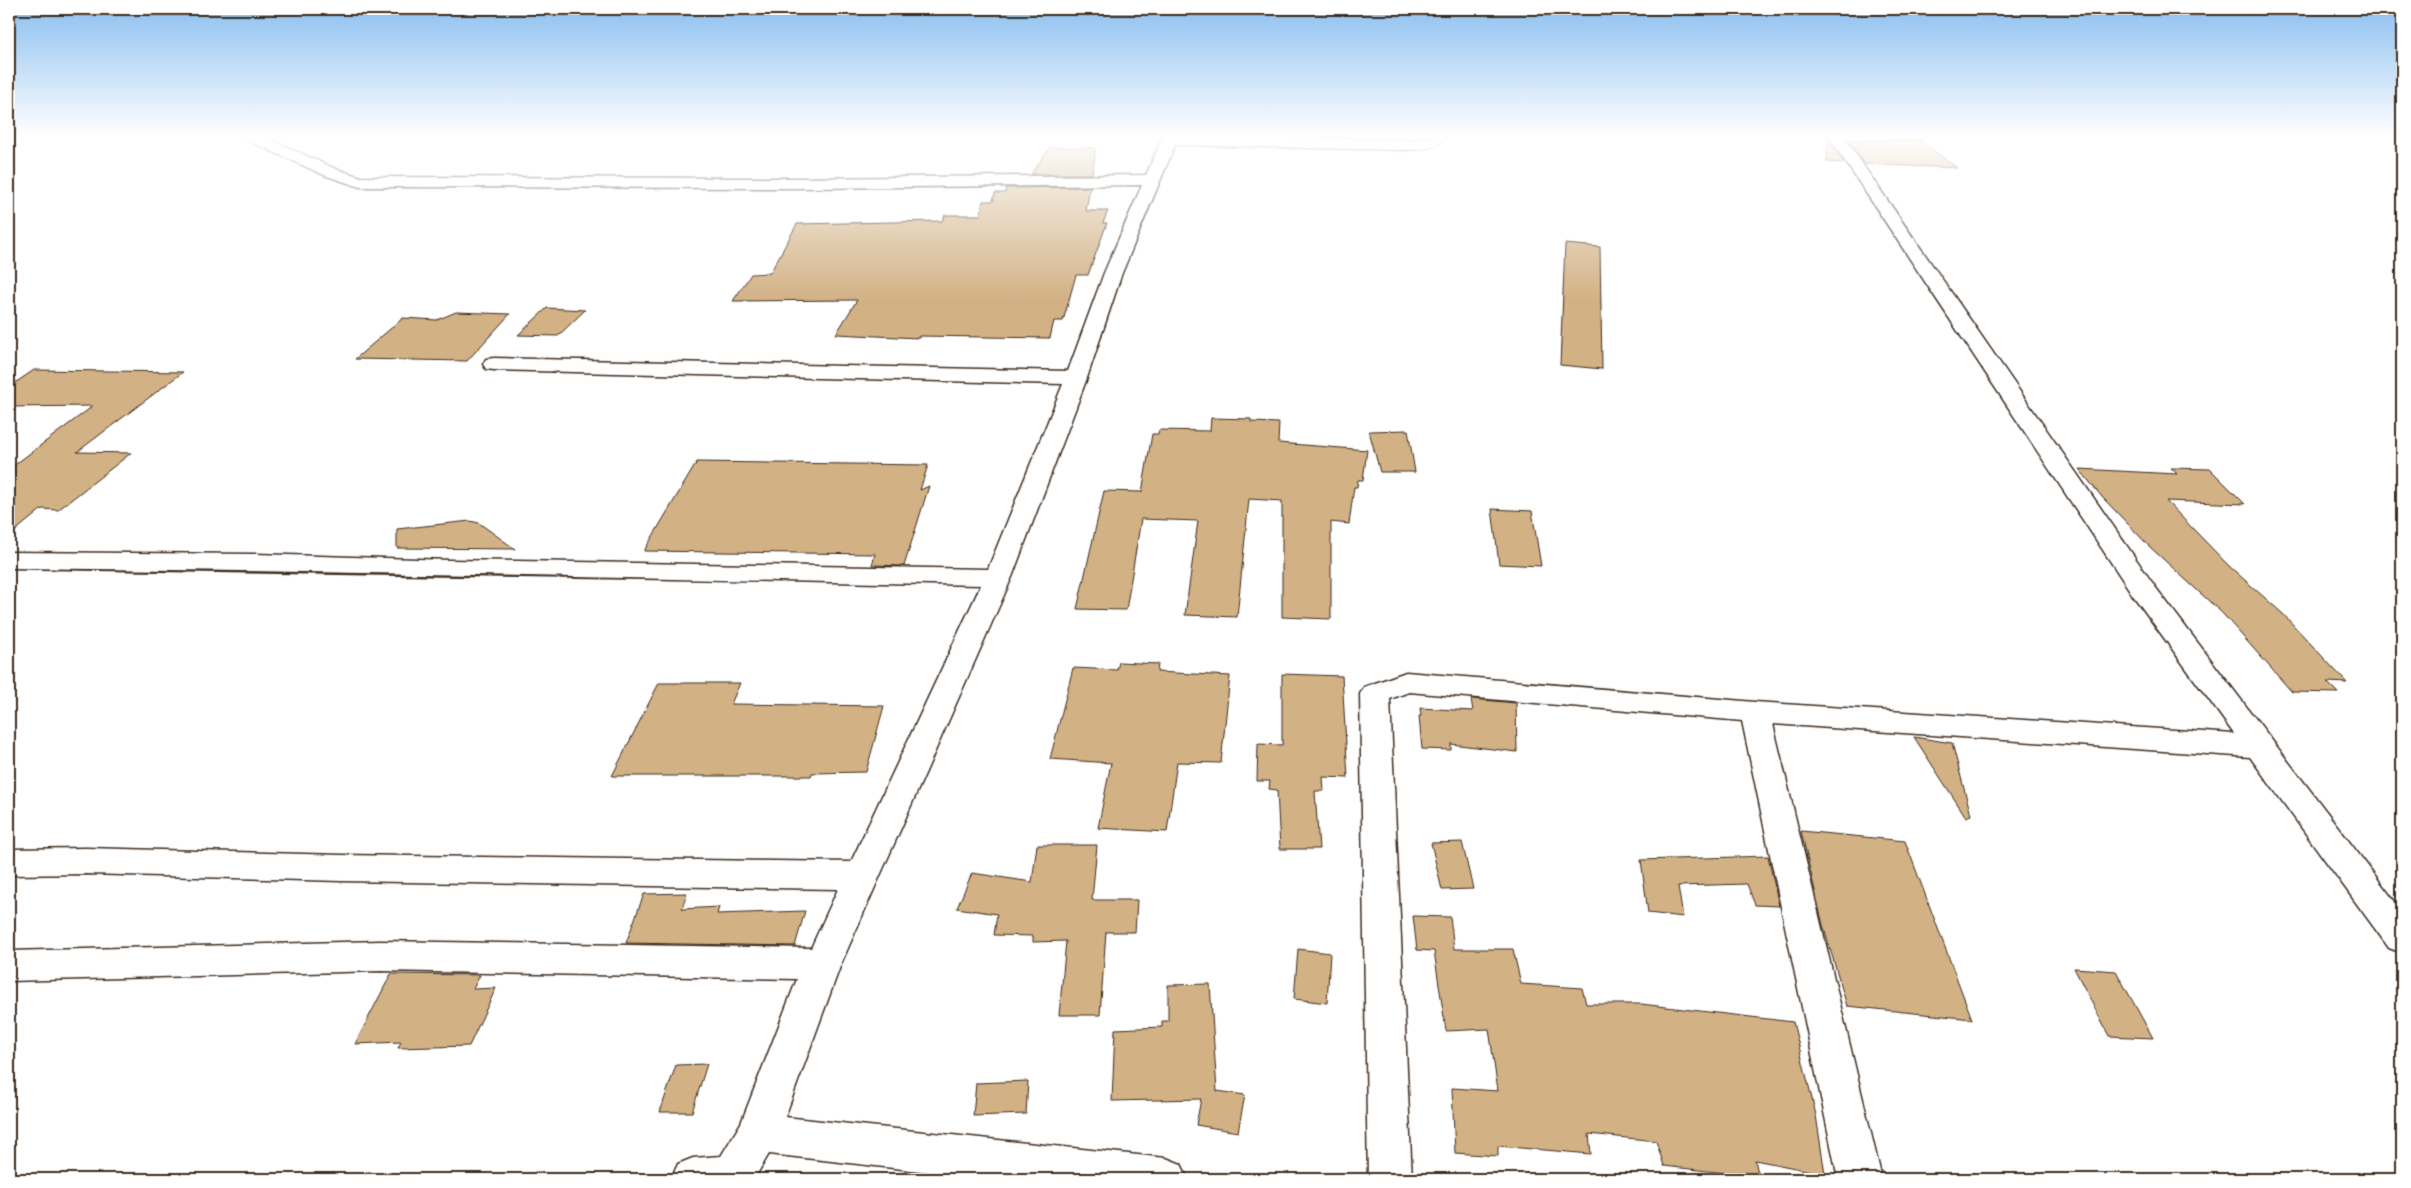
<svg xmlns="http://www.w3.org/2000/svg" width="2411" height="1188" viewBox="0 0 2411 1188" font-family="'Playpen Sans',sans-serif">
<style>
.building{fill:#d2b185;stroke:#3b2a1e}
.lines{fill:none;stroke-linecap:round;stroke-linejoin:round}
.minor-casing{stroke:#3b2a1e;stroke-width:3}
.minor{fill:#fff;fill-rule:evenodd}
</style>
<rect width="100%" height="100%" fill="#fff"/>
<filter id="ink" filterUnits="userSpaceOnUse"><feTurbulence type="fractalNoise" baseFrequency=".02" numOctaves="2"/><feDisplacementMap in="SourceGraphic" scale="10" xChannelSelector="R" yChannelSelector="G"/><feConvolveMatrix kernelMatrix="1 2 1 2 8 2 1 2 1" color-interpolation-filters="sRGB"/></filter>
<g filter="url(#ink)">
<path class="building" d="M1828,139L1844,163L1827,162Z
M1849,141H1921L1957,168L1864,164Z
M1050,147L1096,148L1092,174H1031Z
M1090,187L1086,211H1108L1103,223H1107L1088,275H1076L1063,321H1054L1050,338L919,336V338L836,334L857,300L733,301L751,274L770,273L797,224L942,221L945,215H980L983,201H993L995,193H1005L1006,188Z
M1565,244L1600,247L1602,369L1560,365Z
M547,308L585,310L558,336L518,335Z
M456,312L510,314L467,361L355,359L403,318L437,320Z
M34,370L183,372L77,452L131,453L58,510L42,509L9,536V469L93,406L9,407V387Z
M1211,418L1251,419V422L1279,423L1278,443L1367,450L1363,480H1358L1357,487H1354L1349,524L1331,522V619L1282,617V501L1249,499L1237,617L1185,615L1198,521L1141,519L1126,610L1077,609L1104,491L1142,492L1152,434H1158L1159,430L1210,431Z
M1408,430L1415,472H1380L1369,431Z
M697,462L928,465L920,490L929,486L904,566L872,565L875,554L644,551Z
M2171,468L2210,469L2245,504L2166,501L2229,566L2283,614L2347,683L2327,682L2338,693L2292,692L2222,613L2150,547L2102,497L2079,469L2177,474Z
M1492,509L1532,511L1541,566L1499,564Z
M470,521L479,523L515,549L397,548V529Z
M1119,662L1158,664L1157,672L1230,676L1221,763L1177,762L1167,832L1098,828L1111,763L1050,759L1073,668L1117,670Z
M1282,674L1342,676L1348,778L1323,777L1324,791H1315L1319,849H1280L1277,790L1269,789L1270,781H1257L1258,744L1282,745Z
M659,683H740L731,704L884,706L866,772L812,773L811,776H612Z
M1471,699L1516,703L1517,752L1451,744V750L1422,749L1419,716H1421L1420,708L1473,711Z
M1914,737L1952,743L1971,815L1966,817Z
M1801,831L1905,841L1972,1019L1847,1006L1823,925Z
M1462,842L1473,889L1442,890L1431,843Z
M1037,845H1097L1092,900H1137L1135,932H1106L1100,1015H1059L1066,941L1033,942V936L994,935L997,914L957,908L972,873L1032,882Z
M1768,856L1779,906L1755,905L1747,884L1678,886L1683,917L1648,913L1641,860Z
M687,893L682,909L719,907L717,914L805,911L795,946L626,943L644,894Z
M1413,916L1450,917L1454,949H1513L1521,984L1582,988L1586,1004H1641L1793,1022L1816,1115L1825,1174L1755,1160L1759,1177L1664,1166L1656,1141L1589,1134L1591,1154L1498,1146V1156L1455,1153L1452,1088L1498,1091L1489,1029L1446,1031L1434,951L1417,950Z
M1298,949L1330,953L1327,1003L1294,999Z
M2074,968L2116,971L2153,1038L2109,1036Z
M391,974L480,975L473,989L496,988L469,1046L398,1048L401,1042L355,1044Z
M1210,984L1217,1091L1245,1095L1238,1132L1196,1125L1201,1099L1112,1101L1115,1029L1162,1027V1021H1168V985Z
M707,1064L692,1112H660L676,1065Z
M1028,1081L1026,1114L973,1116L976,1083Z"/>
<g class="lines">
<g class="minor-casing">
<path id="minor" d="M238,134H258L336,169L361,177L797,178L1146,175L1164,134L1407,140C1422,140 1434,134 1448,134C1438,149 1423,149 1407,150L1175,145L1122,273L1087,378L1012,577L841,964L785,1117L1166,1158L1181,1164L1188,1179H991L769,1154L754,1179H671L678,1164L693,1158L721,1156L741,1123L797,979L380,971L9,981V951L380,941L811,948L838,889L341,881L86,874L9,875V849L86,848L341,855L851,862L981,585C657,579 333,571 9,568V552L255,554L450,560L988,569L1063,384L494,370L486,369L483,364L486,359L494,358L1068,371L1104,273L1142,185L797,188L360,187L324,175L240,137Z
M1827,134H1927L1920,139H1845L2156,588L2402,911V953L2389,948L2250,757L1773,724L1882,1179H1838L1742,721L1409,692L1390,699L1412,1179H1368L1360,694L1364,687L1406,672L1755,702L2234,734L2132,594Z"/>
</g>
<use href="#minor" class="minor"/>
</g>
</g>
<linearGradient id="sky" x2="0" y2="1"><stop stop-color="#8abeef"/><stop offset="0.45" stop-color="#fff"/><stop offset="1" stop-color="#fff" stop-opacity="0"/></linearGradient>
<rect width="2411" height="301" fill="url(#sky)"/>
<rect width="2411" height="1188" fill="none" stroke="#fff" stroke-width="30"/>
<rect x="15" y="15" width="2381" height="1158" fill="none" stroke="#3b2a1e" stroke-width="2" filter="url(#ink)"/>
</svg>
